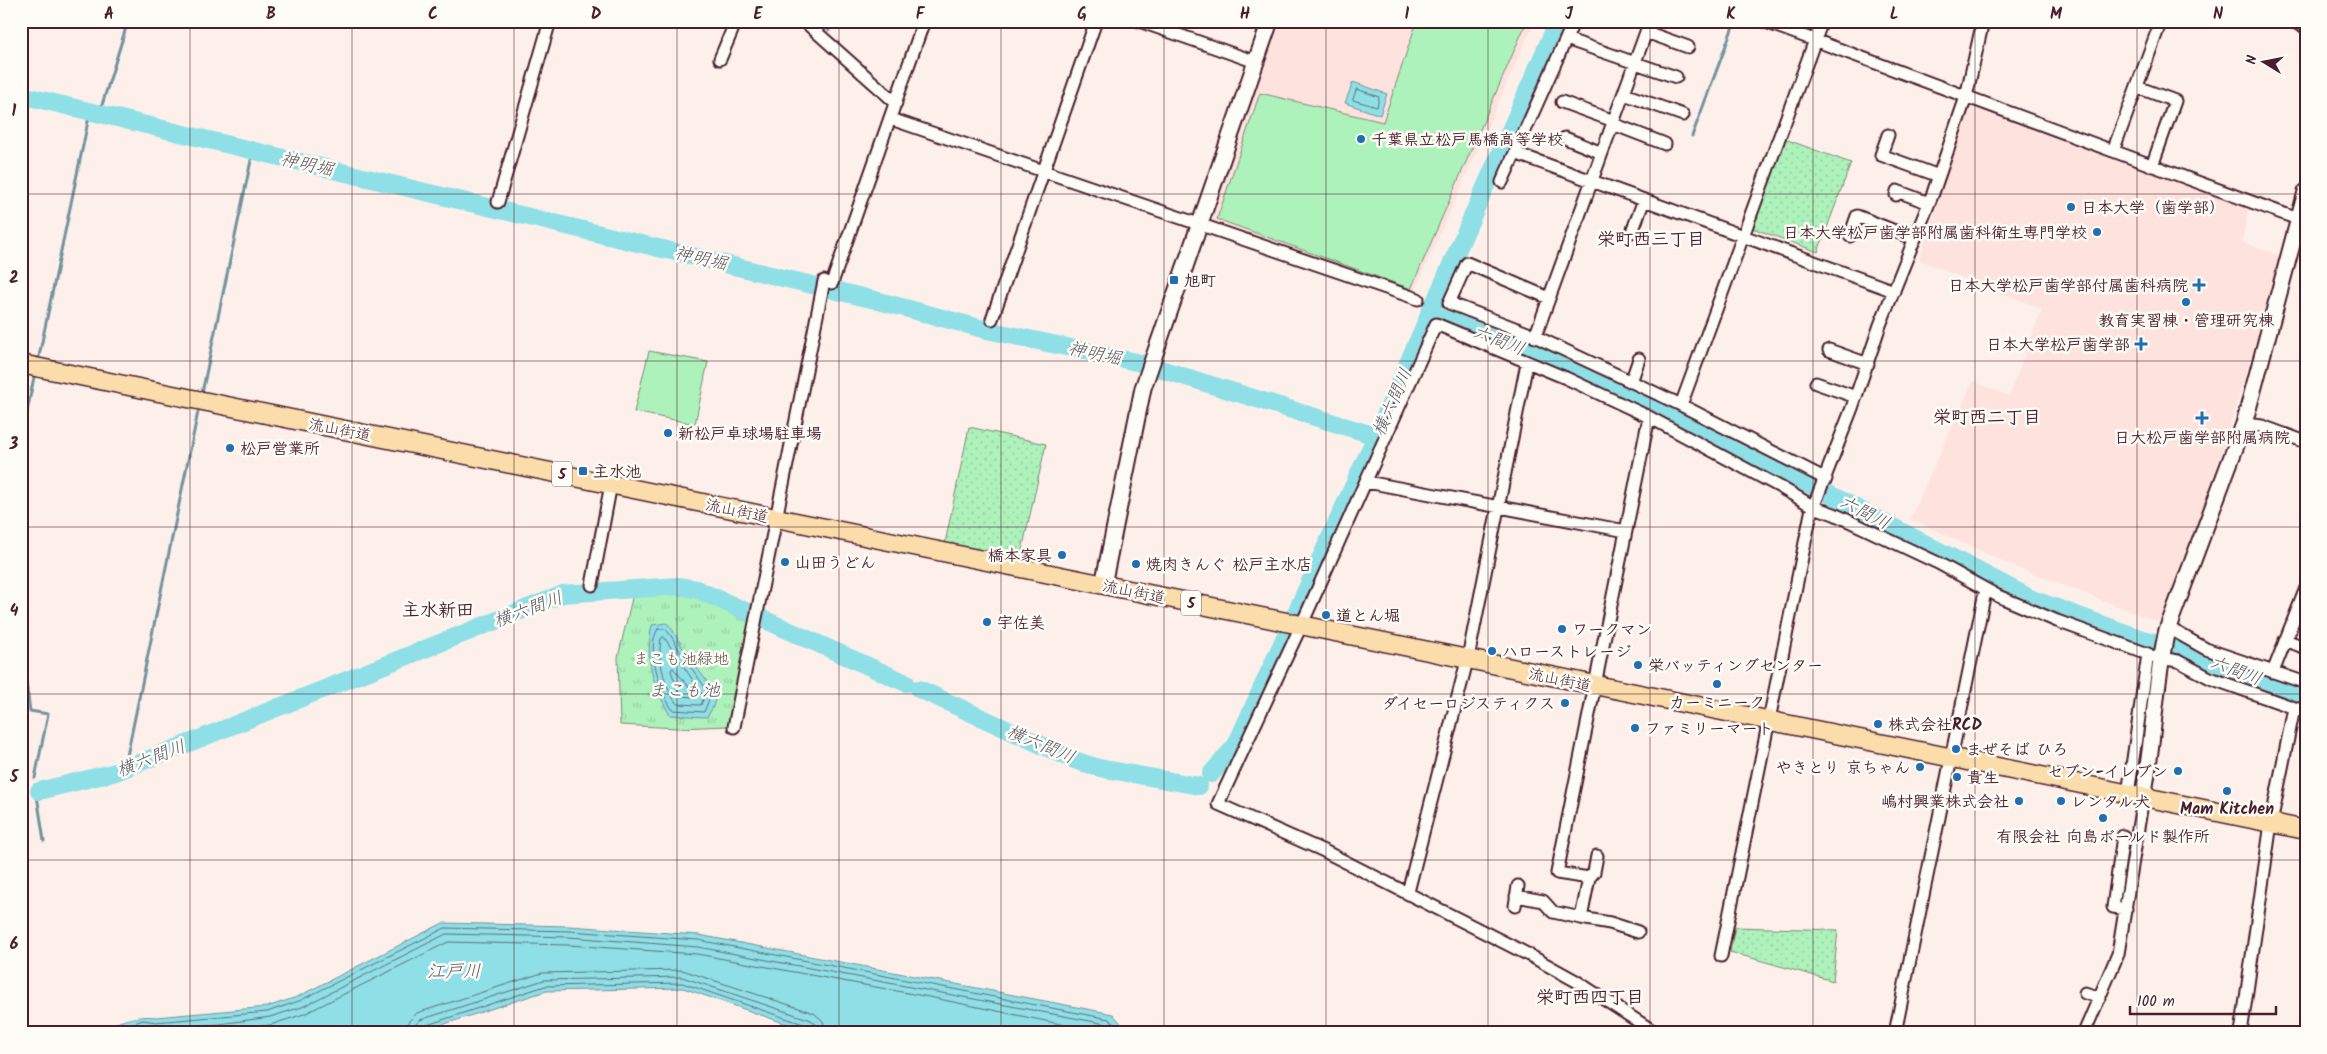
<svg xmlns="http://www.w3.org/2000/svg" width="2327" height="1054" viewBox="0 0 2327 1054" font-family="Kalam,'Klee One',sans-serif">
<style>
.built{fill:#fde2dd}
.grass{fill:url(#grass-dots);stroke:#7c8873}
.park{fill:url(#park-tufts);stroke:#7c8873}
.garden{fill:#adf1bb;stroke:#7c8873}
.water{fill:#8edfe6;stroke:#73929b}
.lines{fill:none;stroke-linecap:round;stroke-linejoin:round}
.shore{stroke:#656c76;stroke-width:1}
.stream{stroke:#73929b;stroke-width:3}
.river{stroke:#8edfe6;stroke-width:18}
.street-casing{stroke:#4a1f2b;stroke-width:15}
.secondary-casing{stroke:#4a1f2b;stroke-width:19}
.primary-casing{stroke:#4a1f2b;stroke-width:21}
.street{stroke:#fdfcf7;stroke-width:11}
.secondary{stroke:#fdfcf7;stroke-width:15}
.primary{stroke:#faddab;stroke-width:18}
.grid{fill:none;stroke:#4a1f2b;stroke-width:1;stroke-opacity:0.55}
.poi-dot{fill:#1f6fb2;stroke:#fdfcf7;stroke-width:2}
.labels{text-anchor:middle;stroke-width:5;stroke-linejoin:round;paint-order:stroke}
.shield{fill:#fdfcf7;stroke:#806168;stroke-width:1}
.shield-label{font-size:15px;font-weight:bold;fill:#4a1f2b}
.poi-label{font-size:16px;font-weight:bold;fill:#4a1f2b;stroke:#fdfcf7;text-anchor:start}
.street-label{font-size:16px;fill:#4a1f2b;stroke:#fdfcf7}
.park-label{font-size:16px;fill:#63544f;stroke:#fdfcf7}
.water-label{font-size:18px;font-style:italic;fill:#5e5963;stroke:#fdfcf7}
.neighbourhood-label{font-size:18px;font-weight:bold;fill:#4a1f2b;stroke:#fdfcf7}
.neatline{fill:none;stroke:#4a1f2b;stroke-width:2}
.grid-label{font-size:16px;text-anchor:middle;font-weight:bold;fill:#4a1f2b}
</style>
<defs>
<pattern id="grass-dots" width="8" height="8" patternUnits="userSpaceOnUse" patternTransform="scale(1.25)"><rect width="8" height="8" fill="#adf1bb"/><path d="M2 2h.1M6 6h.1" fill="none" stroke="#96cea1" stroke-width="1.8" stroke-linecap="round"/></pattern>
<pattern id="park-tufts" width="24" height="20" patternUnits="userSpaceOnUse" patternTransform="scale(1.25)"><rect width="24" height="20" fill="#adf1bb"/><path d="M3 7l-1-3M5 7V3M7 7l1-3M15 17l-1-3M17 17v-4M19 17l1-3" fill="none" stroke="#96cea1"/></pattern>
</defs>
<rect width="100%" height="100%" fill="#fdf0eb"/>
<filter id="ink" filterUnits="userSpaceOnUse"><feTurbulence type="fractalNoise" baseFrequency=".02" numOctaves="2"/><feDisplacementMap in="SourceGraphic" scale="10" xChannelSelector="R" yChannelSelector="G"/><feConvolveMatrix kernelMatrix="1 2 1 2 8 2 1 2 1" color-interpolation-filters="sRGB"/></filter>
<g filter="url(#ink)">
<path class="built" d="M1280,21H1535L1415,290L1411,293L1213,226L1211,221Z
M1969,107L2248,208L2242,242L2281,256L2211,487L2164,624L2016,567L1910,519L1973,381L2009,396L2042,309L1919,260Z"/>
<path class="grass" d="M1785,139L1851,163L1818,252L1752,228Z
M969,427L1046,444L1020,559L945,543Z
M1735,927L1838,930L1833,981L1730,952Z"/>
<path class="park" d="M667,588L693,591L751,618L729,726L677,728L620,725L618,657L633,594Z"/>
<path class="garden" d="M1417,21H1527L1411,289L1217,219L1260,93L1383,122Z
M649,351L708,362L695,424L634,412Z"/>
<path class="water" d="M1353,82L1387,94L1380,115L1345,103Z
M667,623C675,632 678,640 684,650C694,666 707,679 716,696L713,707L707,717L670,715C652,684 645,659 652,625Z
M443,923L569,926L699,935L1113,1014L1129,1033H813L683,988L546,991L417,1033H93C114,1024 133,1014 156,1017L267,1007L297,997Z
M21,980L25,1026L33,1033H21Z"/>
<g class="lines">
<path class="shore" d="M1357,89L1379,97L1377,107L1353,100Z
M658,629H665C673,636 675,644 681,653C690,668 702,680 710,697L704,712L673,710C661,695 645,646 658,629Z
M664,637L704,697L701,705L677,704C665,689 657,658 661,639Z
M673,668L691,689L693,697L680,696L671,671Z
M106,1033L143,1020L156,1022L267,1012L299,1001L445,928L569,931L698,940L1109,1019L1122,1033
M123,1033L143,1027L156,1028L220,1024L270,1017L302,1007L446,934L569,937L698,947L1106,1024L1114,1033
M198,1033L270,1025L304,1014L448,942L568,945L697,954L929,997L1104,1033
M406,1033L409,1021L417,1013L542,973L682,970L814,1013L823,1021L826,1033
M413,1033L415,1025L420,1020L544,980L682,977L811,1020L817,1025L819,1033
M419,1033L424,1026L545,986L682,983L809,1026L812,1033"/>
<path class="stream" d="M820,21L829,30
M102,105L128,21
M1692,136L1735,21
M38,361L90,112
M202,393L253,151
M21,442L35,372
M21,646L30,711L48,714L35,778
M127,756L198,412
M36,789L44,841"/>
<path class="river" d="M21,95L875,300L987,330L1141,363L1376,436
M1429,313L1564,365L1833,496L2032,599L2142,639L2178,648L2306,696
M919,689L1074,760L1099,768L1199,786
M1211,774L1236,745L1376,436L1558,21
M39,791L116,772L563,594L678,586L696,589L906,683"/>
<g class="street-casing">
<path id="street" d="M804,21L896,103
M1139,21L1256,62
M1763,21L2113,151
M2161,21L2113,151L2306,222
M2291,21L2306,27
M1646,32L1688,47
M1566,39L1676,77
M720,59L736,21
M2137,87L2175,101L2152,166
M1624,94L1683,115
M1562,102L1614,121
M891,119L1418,299
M1613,124L1665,144
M1888,135L1881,155L1939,176
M1565,138L1602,153
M1515,153L1894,291
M1502,182L1574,21
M1896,195L1897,191L1929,203
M498,202L550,21
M1632,232L1644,200
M1850,236L1857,216L1915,239
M832,283L924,21
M1549,298L1467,263L1449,303L1530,334L1681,405L1826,479
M992,319L1096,21
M1535,337L1650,21
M1829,350L1868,364
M1631,382L1639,359
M1816,383L1856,397
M1681,405L1822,21
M2244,424L2262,426L2306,442
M1367,482L1626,531L1557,873L1589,878L1581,918L1610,923L1638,932
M1626,531L1649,417
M592,585L611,484
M2167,627L2206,649L2306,683
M2285,640L2306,648
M2154,657L2178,661L2210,678L2306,712
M2273,672L2306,588
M734,727L824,281
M2123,836L2113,907L2126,909
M1589,878L1594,872L1597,856
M1408,892L1469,653L1527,363
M1516,896L1543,901L1553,912L1581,918
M1515,906L1518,886
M1721,956L1811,513L1852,408L1880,325L1933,193L1966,97L1983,21
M2085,993L2100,998
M1656,1033L1576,981L1529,955L1324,851L1218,804L1306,615L1436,324L1566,378L1649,417L1780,487L1814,507L1834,514L1938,563L1998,596L2057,621L2148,654L2128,794
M1895,1033L1984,597L1987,590
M2084,1033L2118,954L2143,797
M2241,1033L2271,823L2294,708"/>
</g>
<g class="secondary-casing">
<path id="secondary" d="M1103,585L1143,388L1270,21
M2143,797C2154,742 2154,685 2167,630L2244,424L2306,192"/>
</g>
<g class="primary-casing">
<path id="primary" d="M21,364L2306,830"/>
</g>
<use href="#street" class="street"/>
<use href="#secondary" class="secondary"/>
<use href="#primary" class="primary"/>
</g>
</g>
<path class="grid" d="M190,21V1033M352,21V1033M514,21V1033M677,21V1033M839,21V1033M1001,21V1033M1164,21V1033M1326,21V1033M1488,21V1033M1650,21V1033M1813,21V1033M1975,21V1033M2137,21V1033M21,194H2306M21,361H2306M21,527H2306M21,694H2306M21,860H2306"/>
<g class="poi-dot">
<circle cx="1361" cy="139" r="5"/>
<circle cx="2071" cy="207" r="5"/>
<circle cx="2097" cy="232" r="5"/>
<rect x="1169" y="275" width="10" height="10" rx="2.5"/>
<path d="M2196.5 277.5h5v5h5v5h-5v5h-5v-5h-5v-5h5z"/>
<circle cx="2186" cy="302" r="5"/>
<path d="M2138.5 336.5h5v5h5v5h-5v5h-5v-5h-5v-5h5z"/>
<path d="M2199.5 410.5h5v5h5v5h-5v5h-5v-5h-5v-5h5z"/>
<circle cx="668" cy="433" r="5"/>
<circle cx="230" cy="448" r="5"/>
<rect x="578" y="466" width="10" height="10" rx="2.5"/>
<circle cx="1062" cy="555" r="5"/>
<circle cx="785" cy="562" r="5"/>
<circle cx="1136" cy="564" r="5"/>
<circle cx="1326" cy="615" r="5"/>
<circle cx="987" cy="622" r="5"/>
<circle cx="1562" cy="629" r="5"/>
<circle cx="1492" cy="651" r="5"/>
<circle cx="1638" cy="665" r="5"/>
<circle cx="1717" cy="684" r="5"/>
<circle cx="1565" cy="703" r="5"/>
<circle cx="1878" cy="724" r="5"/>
<circle cx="1635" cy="728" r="5"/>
<circle cx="1956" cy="749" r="5"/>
<circle cx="1920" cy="767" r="5"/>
<circle cx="2178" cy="771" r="5"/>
<circle cx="1957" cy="777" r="5"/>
<circle cx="2227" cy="791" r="5"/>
<circle cx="2019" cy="801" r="5"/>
<circle cx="2061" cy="801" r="5"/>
<circle cx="2103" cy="818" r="5"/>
</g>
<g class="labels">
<g class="shield">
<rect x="552" y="461.5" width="20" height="25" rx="4"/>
<rect x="1181" y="590.5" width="20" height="25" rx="4"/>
</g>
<g class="shield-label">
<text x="562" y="479">5</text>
<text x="1191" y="608">5</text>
</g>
<g class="poi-label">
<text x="1371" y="145">千葉県立松戸馬橋高等学校</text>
<text x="2081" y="213">日本大学（歯学部）</text>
<text x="2087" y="238" text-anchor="end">日本大学松戸歯学部附属歯科衛生専門学校</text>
<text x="1184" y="286">旭町</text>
<text x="2188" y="291" text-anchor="end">日本大学松戸歯学部付属歯科病院</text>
<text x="2186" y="326" text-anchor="middle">教育実習棟・管理研究棟</text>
<text x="2130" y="350" text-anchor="end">日本大学松戸歯学部</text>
<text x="678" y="439">新松戸卓球場駐車場</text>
<text x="2202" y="443" text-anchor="middle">日大松戸歯学部附属病院</text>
<text x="240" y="454">松戸営業所</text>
<text x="593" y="477">主水池</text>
<text x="1052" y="561" text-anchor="end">橋本家具</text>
<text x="795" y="568">山田うどん</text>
<text x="1146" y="570">焼肉きんぐ 松戸主水店</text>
<text x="1336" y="621">道とん堀</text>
<text x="997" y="628">宇佐美</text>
<text x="1572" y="635">ワークマン</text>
<text x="1502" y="657">ハローストレージ</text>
<text x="1648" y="671">栄バッティングセンター</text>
<text x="1717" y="708" text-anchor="middle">カーミニーク</text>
<text x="1555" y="709" text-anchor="end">ダイセーロジスティクス</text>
<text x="1888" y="730">株式会社RCD</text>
<text x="1645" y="734">ファミリーマート</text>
<text x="1966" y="755">まぜそば ひろ</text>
<text x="1910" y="773" text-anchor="end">やきとり 京ちゃん</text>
<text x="2168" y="777" text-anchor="end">セブン-イレブン</text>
<text x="1967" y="783">貴生</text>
<text x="2009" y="807" text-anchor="end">嶋村興業株式会社</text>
<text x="2071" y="807">レンタル犬</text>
<text x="2227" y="814" text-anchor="middle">Mam Kitchen</text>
<text x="2103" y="842" text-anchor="middle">有限会社 向島ボールド製作所</text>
</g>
<g class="street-label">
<text transform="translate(340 429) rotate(11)" y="6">流山街道</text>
<text transform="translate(737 510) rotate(12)" y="6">流山街道</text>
<text transform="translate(1134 591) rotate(12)" y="6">流山街道</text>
<text transform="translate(1560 679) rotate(12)" y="6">流山街道</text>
</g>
<g class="park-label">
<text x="681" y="664">まこも池緑地</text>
</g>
<g class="water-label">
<text transform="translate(307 164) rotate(13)" y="6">神明堀</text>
<text transform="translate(701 258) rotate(13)" y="6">神明堀</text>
<text transform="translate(1499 340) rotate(21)" y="6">六間川</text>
<text transform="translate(1095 353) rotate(12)" y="6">神明堀</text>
<text transform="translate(1392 402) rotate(-66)" y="6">横六間川</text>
<text transform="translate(1865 512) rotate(27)" y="6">六間川</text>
<text transform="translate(528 609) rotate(-20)" y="6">横六間川</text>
<text transform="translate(2236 670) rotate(21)" y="6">六間川</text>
<text x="684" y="696">まこも池</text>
<text transform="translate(1041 744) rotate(23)" y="6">横六間川</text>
<text transform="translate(151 758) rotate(-21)" y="6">横六間川</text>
<text x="454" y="977">江戸川</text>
</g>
<g class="neighbourhood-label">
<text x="1651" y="245">栄町西三丁目</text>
<text x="1987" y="423">栄町西二丁目</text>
<text x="438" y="616">主水新田</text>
<text x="1590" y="1003">栄町西四丁目</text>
</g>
</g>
<rect width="2327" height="1054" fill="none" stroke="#fdfcf7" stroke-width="55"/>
<g transform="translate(2264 62) rotate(280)" stroke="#fdfcf7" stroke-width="4" paint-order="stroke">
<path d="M0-4L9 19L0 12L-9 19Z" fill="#4a1f2b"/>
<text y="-8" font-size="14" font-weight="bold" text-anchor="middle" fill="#4a1f2b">N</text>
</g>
<path d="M2130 1006v8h146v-8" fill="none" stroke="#4a1f2b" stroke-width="2.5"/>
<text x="2137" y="1006" font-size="15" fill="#4a1f2b" stroke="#fdfcf7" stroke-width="4" paint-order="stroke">100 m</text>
<rect x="28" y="28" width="2272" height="998" class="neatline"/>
<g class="grid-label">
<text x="109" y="19">A</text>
<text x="271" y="19">B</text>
<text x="433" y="19">C</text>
<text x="596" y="19">D</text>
<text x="758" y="19">E</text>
<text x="920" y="19">F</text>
<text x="1082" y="19">G</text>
<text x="1245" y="19">H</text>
<text x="1407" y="19">I</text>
<text x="1569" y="19">J</text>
<text x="1731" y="19">K</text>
<text x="1894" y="19">L</text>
<text x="2056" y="19">M</text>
<text x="2218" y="19">N</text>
<text x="14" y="116">1</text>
<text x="14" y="283">2</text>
<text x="14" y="449">3</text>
<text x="14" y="616">4</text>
<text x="14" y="782">5</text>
<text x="14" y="949">6</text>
</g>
</svg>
